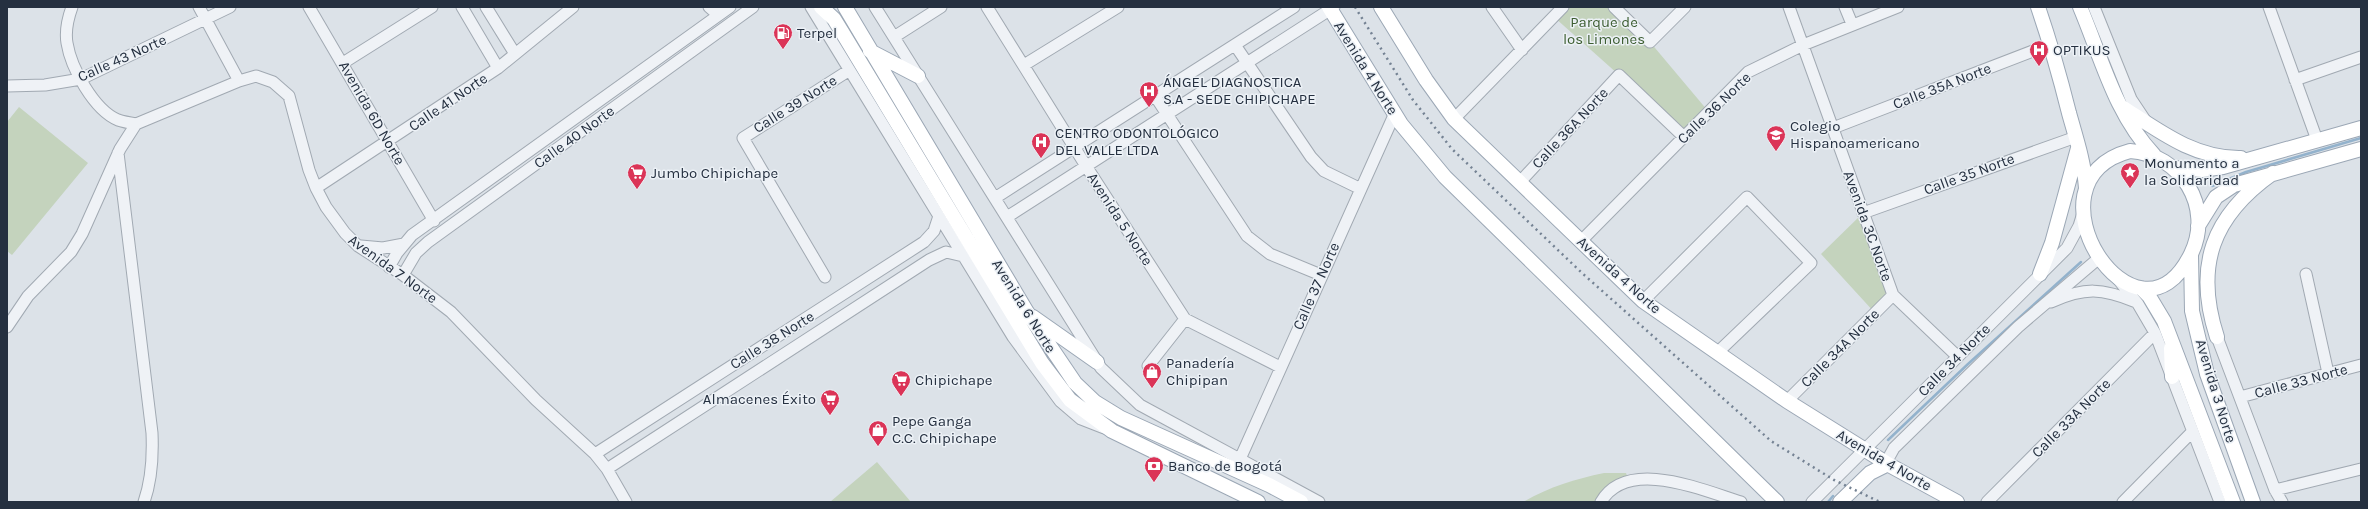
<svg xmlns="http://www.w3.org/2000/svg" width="2368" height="509" viewBox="0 0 2368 509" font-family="Karla,sans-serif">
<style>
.green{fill:#c4d3bd}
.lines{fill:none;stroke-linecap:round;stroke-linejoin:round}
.stream{stroke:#93b2cc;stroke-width:2.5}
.minor-casing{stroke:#a1a9b2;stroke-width:13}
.major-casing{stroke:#9ba7b5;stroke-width:16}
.minor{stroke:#eff2f6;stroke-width:11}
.major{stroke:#fff;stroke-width:14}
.rail{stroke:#748293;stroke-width:2.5;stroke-dasharray:2 4;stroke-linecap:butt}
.labels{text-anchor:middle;stroke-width:3;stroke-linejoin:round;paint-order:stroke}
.park-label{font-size:15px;fill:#3c5d31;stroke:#ecf1f6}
.poi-label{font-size:15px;fill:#253040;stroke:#ecf1f6;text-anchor:start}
.street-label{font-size:15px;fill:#253040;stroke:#ecf1f6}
</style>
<rect width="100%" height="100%" fill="#dce2e8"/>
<path class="green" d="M1563,7H1614L1650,42L1708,111L1684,137L1619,75L1554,17Z
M19,107L88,163L12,255L7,251V122Z
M1863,213L1893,295L1875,313L1821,254Z
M877,462L911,502H830Z
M1604,473H1626L1627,476L1601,502H1523C1549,487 1575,479 1604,473Z"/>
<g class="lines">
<path class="stream" d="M2212,186L2246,172L2361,138
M1888,440L1968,364L2081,262
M1828,502L1833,496"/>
<g class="minor-casing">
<path id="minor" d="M72,7C68,18 65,31 67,43C71,68 94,110 118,120C124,122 130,123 136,124
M199,7L239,81
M309,7L434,221
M462,7L498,68
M486,7L515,54
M709,7L718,15
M811,7L1013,337L1060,401L1081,419L1104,428
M875,7L1101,368L1140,405L1319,502
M987,7L1086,166L1185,319L1280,367
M1492,7L1522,50
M1614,7L1650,42L1685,7
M1789,7L1893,295L1957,356
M1845,7L1852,24
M2094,7L2131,99L2145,120
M2269,7L2317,140
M894,37L941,7
M1235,45L1311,157L1324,171L1359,188
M343,63L432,7
M1024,65L1118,7
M2295,80L2361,57
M7,86L45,85L81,79L230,7
M1155,96L1247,236L1270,254L1321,275
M1454,119L1563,7
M136,124L239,81L256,76L273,82L289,96L309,170L316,188L326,207L345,233L358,246L403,275L451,312L536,400L595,454L607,469L626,502
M1833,128L2051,44
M118,153L152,433C153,456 152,479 144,502
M1519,183L1619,75L1684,137
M316,188L498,68L573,7
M995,198L1294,7
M1863,213L2076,137
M1007,217L1334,7
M1581,241L1748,72L1803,45L1898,7
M361,246L383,248L404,244
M389,267L397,253L412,235L730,7
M2306,274L2328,373
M403,275L416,253L428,242L753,7
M825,277L743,138L848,71
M2117,278L2138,304L2155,333L2220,502
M1643,301L1747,197L1811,263L1717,353
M2051,302C2085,287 2102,288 2136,302
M7,327L28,296L71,252L82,234L120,149L136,124
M2217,337L2275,490L2282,502
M1148,366L1185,319
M2240,397L2361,365
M1787,401L1893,295
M595,454L924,242L934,231L939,216
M1240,459L1395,113
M1888,464L1889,457L1894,448L2018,327L2099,258
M607,469L929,260L946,252L963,256
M2275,490L2361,469
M1601,502C1627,457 1702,490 1741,502
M1812,502L2067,248L2079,226L2083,213
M1987,502L2155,333
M2123,502L2192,432"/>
</g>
<g class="major-casing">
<path id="major" d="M821,7L834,19L842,32L1042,363L1070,400L1112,431L1258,502
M845,7L1027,312L1075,383L1095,402L1121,418L1269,485L1301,502
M1329,7L1401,124L1445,177L1777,502
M1381,7L1426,80L1454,119L1643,301L1787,401L1891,466L1957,502
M2038,7C2050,42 2060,77 2069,113C2076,138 2084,162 2086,188
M2080,7C2102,59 2115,114 2154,155
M870,51L918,76
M2122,107C2159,131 2195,159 2241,158
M2130,151C2181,154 2214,207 2191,254C2137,364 2017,181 2130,151Z
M2175,168L2202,170L2223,167L2361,128
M2198,226L2216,197L2234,185L2361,149
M2191,256L2192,311L2207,374L2253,502
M2040,274L2052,243L2078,148
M2141,288L2149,296L2164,321L2233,502
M1033,317L1097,362
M2217,337C2194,266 2212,216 2273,173
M2171,348L2172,377
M1840,502L1870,473L1888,464"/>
</g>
<use href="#minor" class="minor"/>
<use href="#major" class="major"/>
<path class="rail" d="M1355,7L1413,100L1452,149L1582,273L1771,441L1834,480L1880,502"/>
</g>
<defs>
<g id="fuel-pin" transform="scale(1)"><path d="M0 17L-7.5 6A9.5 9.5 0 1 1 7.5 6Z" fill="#db3457" stroke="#ecf1f6"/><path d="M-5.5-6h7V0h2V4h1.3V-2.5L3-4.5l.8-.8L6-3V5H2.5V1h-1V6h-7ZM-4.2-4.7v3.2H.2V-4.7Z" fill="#fff"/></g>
<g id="hospital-pin" transform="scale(1)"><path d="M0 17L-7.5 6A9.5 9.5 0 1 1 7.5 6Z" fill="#db3457" stroke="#ecf1f6"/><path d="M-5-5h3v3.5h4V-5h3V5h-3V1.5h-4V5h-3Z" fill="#fff"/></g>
<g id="university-pin" transform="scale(1)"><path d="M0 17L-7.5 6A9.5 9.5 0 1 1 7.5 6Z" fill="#db3457" stroke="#ecf1f6"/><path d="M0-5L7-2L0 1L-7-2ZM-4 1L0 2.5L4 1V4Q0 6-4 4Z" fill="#fff"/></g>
<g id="sight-pin" transform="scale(1)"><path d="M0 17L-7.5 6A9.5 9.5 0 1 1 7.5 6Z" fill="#db3457" stroke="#ecf1f6"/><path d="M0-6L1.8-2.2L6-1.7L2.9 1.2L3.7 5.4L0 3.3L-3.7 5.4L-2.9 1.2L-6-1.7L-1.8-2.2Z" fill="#fff"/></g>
<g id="supermarket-pin" transform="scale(1)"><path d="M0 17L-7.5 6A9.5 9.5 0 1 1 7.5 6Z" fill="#db3457" stroke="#ecf1f6"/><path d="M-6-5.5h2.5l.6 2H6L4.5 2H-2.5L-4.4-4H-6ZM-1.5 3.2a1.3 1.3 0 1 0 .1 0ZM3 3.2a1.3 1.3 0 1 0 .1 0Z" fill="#fff"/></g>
<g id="shop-pin" transform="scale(1)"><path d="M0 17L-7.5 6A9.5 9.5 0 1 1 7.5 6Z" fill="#db3457" stroke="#ecf1f6"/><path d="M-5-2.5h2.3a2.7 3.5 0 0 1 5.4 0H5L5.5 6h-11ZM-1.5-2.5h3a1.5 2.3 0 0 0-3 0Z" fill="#fff"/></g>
<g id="bank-pin" transform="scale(1)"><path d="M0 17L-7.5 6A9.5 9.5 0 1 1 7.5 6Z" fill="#db3457" stroke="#ecf1f6"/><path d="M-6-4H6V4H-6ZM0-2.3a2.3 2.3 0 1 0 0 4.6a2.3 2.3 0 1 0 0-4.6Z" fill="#fff"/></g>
</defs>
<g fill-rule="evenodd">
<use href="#fuel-pin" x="783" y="33"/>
<use href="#hospital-pin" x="2039" y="50"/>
<use href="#hospital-pin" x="1149" y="91"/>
<use href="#university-pin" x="1776" y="135"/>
<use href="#hospital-pin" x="1041" y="142"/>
<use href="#sight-pin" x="2130" y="172"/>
<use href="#supermarket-pin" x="637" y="173"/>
<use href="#shop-pin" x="1152" y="372"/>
<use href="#supermarket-pin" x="901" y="380"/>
<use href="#supermarket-pin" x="830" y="399"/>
<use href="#shop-pin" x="878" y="430"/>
<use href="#bank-pin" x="1154" y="466"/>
</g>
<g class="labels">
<g class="park-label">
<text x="1604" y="27">Parque de<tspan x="1604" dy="17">los Limones</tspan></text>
</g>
<g class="poi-label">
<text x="797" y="38">Terpel</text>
<text x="2053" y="55">OPTIKUS</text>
<text x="1163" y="87">ÁNGEL DIAGNOSTICA<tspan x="1163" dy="17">S.A - SEDE CHIPICHAPE</tspan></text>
<text x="1790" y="131">Colegio<tspan x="1790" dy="17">Hispanoamericano</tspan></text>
<text x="1055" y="138">CENTRO ODONTOLÓGICO<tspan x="1055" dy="17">DEL VALLE LTDA</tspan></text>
<text x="2144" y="168">Monumento a<tspan x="2144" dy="17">la Solidaridad</tspan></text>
<text x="651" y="178">Jumbo Chipichape</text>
<text x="1166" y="368">Panadería<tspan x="1166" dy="17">Chipipan</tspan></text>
<text x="915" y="385">Chipichape</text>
<text x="816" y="404" text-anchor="end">Almacenes Éxito</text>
<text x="892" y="426">Pepe Ganga<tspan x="892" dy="17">C.C. Chipichape</tspan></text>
<text x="1168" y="471">Banco de Bogotá</text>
</g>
<g class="street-label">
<text transform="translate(122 58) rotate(-24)" y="5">Calle 43 Norte</text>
<text transform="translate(1366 68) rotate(58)" y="5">Avenida 4 Norte</text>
<text transform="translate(1942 86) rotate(-21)" y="5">Calle 35A Norte</text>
<text transform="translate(448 102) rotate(-34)" y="5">Calle 41 Norte</text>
<text transform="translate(795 104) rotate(-32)" y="5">Calle 39 Norte</text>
<text transform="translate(1714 108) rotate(-44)" y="5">Calle 36 Norte</text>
<text transform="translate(372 113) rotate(60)" y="5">Avenida 6D Norte</text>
<text transform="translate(1570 128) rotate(-47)" y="5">Calle 36A Norte</text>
<text transform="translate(574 137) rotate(-36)" y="5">Calle 40 Norte</text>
<text transform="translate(1969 174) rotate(-20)" y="5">Calle 35 Norte</text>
<text transform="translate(1120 219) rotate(57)" y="5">Avenida 5 Norte</text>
<text transform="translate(1868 226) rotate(70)" y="5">Avenida 3C Norte</text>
<text transform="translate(393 269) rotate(36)" y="5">Avenida 7 Norte</text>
<text transform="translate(1619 275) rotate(42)" y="5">Avenida 4 Norte</text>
<text transform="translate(1316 286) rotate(-66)" y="5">Calle 37 Norte</text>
<text transform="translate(1024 306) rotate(58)" y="5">Avenida 6 Norte</text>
<text transform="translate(772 340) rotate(-32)" y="5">Calle 38 Norte</text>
<text transform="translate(1840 348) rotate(-45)" y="5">Calle 34A Norte</text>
<text transform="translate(1954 360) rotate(-45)" y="5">Calle 34 Norte</text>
<text transform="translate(2301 381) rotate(-15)" y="5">Calle 33 Norte</text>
<text transform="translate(2216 391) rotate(73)" y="5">Avenida 3 Norte</text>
<text transform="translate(2071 418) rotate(-45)" y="5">Calle 33A Norte</text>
<text transform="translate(1884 460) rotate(30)" y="5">Avenida 4 Norte</text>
</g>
</g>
<rect width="2368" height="509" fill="none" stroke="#253040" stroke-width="16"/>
</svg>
